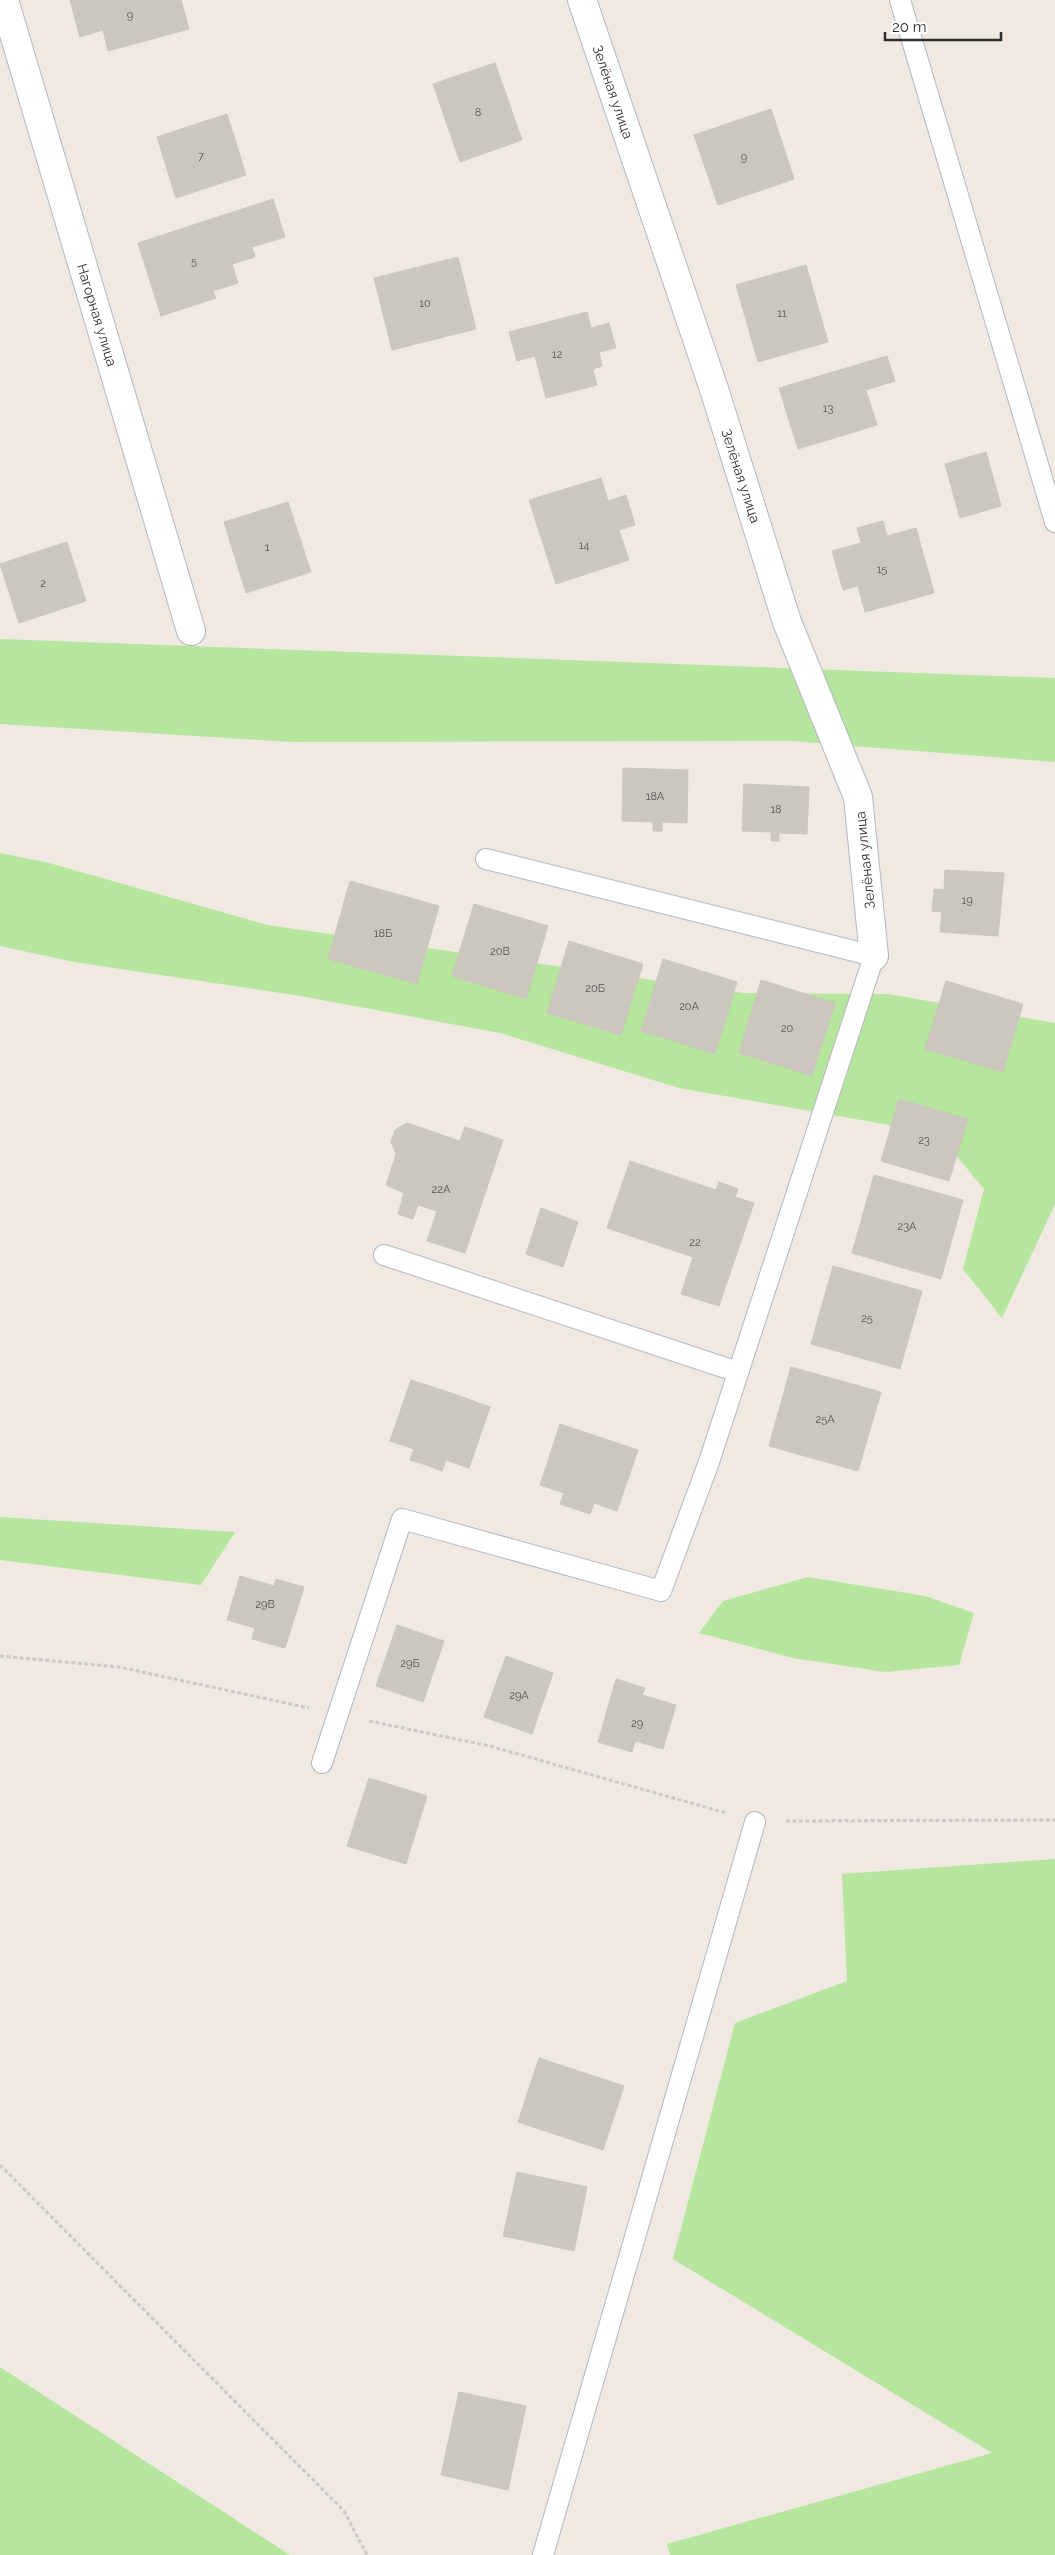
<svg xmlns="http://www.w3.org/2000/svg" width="1055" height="2555" viewBox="0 0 1055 2555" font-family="Raleway,sans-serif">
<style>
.green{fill:#b6e59e}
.building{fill:#cbc7bf;stroke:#cbc5ba}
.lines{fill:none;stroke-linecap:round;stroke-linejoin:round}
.lane-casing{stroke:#b4b7c1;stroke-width:22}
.street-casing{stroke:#b4b7c1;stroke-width:30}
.path{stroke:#c9c9c9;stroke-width:3;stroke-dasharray:4 2.5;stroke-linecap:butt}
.lane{stroke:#fff;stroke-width:20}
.street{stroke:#fff;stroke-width:28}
.labels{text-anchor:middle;stroke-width:5;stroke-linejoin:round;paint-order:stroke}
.number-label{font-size:11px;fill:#555452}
.street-label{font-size:14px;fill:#2e2e2e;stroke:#fff}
</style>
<rect width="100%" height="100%" fill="#efe9e1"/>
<path class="green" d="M0,639L1055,678V762L791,741L291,742L0,724Z
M0,853L49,863L267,925L744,993L888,994L1055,1023V1204L1002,1318L963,1269L984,1189L950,1148L889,1125L679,1088L500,1033L295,995L74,962L0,946Z
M0,1517L235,1532L201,1585L0,1560Z
M808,1577L925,1596L974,1613L959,1665L885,1672L793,1658L699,1633L723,1601Z
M1055,1859V2555H670L667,2544L992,2453L673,2259L735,2023L847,1981L842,1874Z
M0,2367L290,2555H0Z"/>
<path class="building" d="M70,0H181L189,29L108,51L103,30L80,37Z
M495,63L522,140L460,162L433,84Z
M771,109L794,179L718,205L694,135Z
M227,114L246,175L176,198L157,137Z
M273,199L285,237L252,247L255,257L232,264L238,283L213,291L216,298L161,316L138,243Z
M458,257L476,329L392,350L374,278Z
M806,265L828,342L758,362L736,285Z
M587,312L591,328L609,323L616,348L599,352L602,366L593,369L597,385L546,398L535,356L517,361L509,332Z
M887,356L895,381L866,390L877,425L798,449L779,388Z
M986,452L1001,506L960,518L945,464Z
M601,478L608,501L626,495L635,525L619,530L629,560L556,584L529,500Z
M288,502L311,572L246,593L224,522Z
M883,521L887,536L916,528L934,593L865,612L858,586L843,590L832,551L861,543L857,528Z
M67,542L86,601L19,623L0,564Z
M623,768L688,770L687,823L662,822V831H653V822L622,821Z
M744,784L809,787L807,834L779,833V841H771V832L742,831Z
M945,870L1004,873L998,936L940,932L942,912L932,911L934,889L944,890Z
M350,881L439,906L417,984L328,959Z
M474,904L548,926L526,999L452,976Z
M569,941L643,964L621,1035L547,1013Z
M663,959L737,982L715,1054L641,1031Z
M761,980L835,1003L812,1076L739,1053Z
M946,981L1023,1004L1003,1072L925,1049Z
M899,1099L968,1119L949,1181L881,1161Z
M407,1123L460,1141L465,1127L503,1140L465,1253L427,1241L437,1211L418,1205L413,1219L398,1214L404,1193L386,1185L396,1154L391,1142L395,1130Z
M630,1161L716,1190L719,1182L738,1189L735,1197L754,1203L719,1306L681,1294L693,1257L607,1228Z
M874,1175L963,1200L941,1279L852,1253Z
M541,1208L578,1222L563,1267L526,1254Z
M833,1266L922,1291L900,1369L811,1344Z
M791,1367L881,1392L858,1471L769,1446Z
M411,1380L451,1393L426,1465L410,1460L414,1449L390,1441Z
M451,1393L490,1407L469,1468L446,1460L442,1471L426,1465Z
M560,1424L599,1437L575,1509L560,1504L564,1493L540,1485Z
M599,1437L638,1450L617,1511L594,1503L590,1514L575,1509Z
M240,1576L274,1586L276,1579L304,1587L285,1648L252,1639L255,1628L227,1620Z
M397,1625L444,1641L423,1702L376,1686Z
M506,1656L553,1673L532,1734L484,1717Z
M616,1679L645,1688L642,1695L676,1705L663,1749L635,1741L632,1752L598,1742Z
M369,1778L427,1796L406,1864L347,1846Z
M539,2058L624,2086L603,2150L518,2122Z
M517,2172L587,2187L574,2251L503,2236Z
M459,2392L526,2406L508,2490L441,2475Z"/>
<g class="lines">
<g class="lane-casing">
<path id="lane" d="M900,0L1055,522
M384,1255L738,1372
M322,1763L402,1519L661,1591L709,1462L874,956L486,859
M543,2555L755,1822"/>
</g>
<g class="street-casing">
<path id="street" d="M4,0L191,631
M582,0L714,389L787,622L858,797L874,956"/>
</g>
<path class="path" d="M0,1656L119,1667L309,1708
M369,1721L490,1746L726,1813
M786,1821L1055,1820
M0,2165L344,2511L367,2555"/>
<use href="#lane" class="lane"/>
<use href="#street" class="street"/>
</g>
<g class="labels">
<g class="number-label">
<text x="130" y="19">9</text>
<text x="478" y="116">8</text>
<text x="201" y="160">7</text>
<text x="744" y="161">9</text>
<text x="194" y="265">5</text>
<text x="425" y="307">10</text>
<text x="782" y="317">11</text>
<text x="557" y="358">12</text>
<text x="828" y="412">13</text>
<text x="584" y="549">14</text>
<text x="267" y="551">1</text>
<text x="882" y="573">15</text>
<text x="43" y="587">2</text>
<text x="655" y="800">18А</text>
<text x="776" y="813">18</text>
<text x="967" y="904">19</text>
<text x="383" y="937">18Б</text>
<text x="500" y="955">20В</text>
<text x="595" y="992">20Б</text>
<text x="689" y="1010">20А</text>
<text x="787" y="1032">20</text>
<text x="924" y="1144">23</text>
<text x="441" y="1193">22А</text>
<text x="907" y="1230">23А</text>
<text x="695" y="1246">22</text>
<text x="867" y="1322">25</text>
<text x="825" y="1423">25А</text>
<text x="265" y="1608">29В</text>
<text x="410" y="1667">29Б</text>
<text x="519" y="1699">29А</text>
<text x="637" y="1727">29</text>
</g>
<g class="street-label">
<text transform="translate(613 92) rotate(71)" y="5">Зелёная улица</text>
<text transform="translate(97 315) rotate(73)" y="5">Нагорная улица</text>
<text transform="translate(741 476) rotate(72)" y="5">Зелёная улица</text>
<text transform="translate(865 860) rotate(-96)" y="5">Зелёная улица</text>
</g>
</g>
<path d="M885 32v8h116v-8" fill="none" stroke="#2e2e2e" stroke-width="2.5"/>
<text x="892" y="32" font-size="15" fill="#2e2e2e" stroke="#ffffff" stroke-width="4" paint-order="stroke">20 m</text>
</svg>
